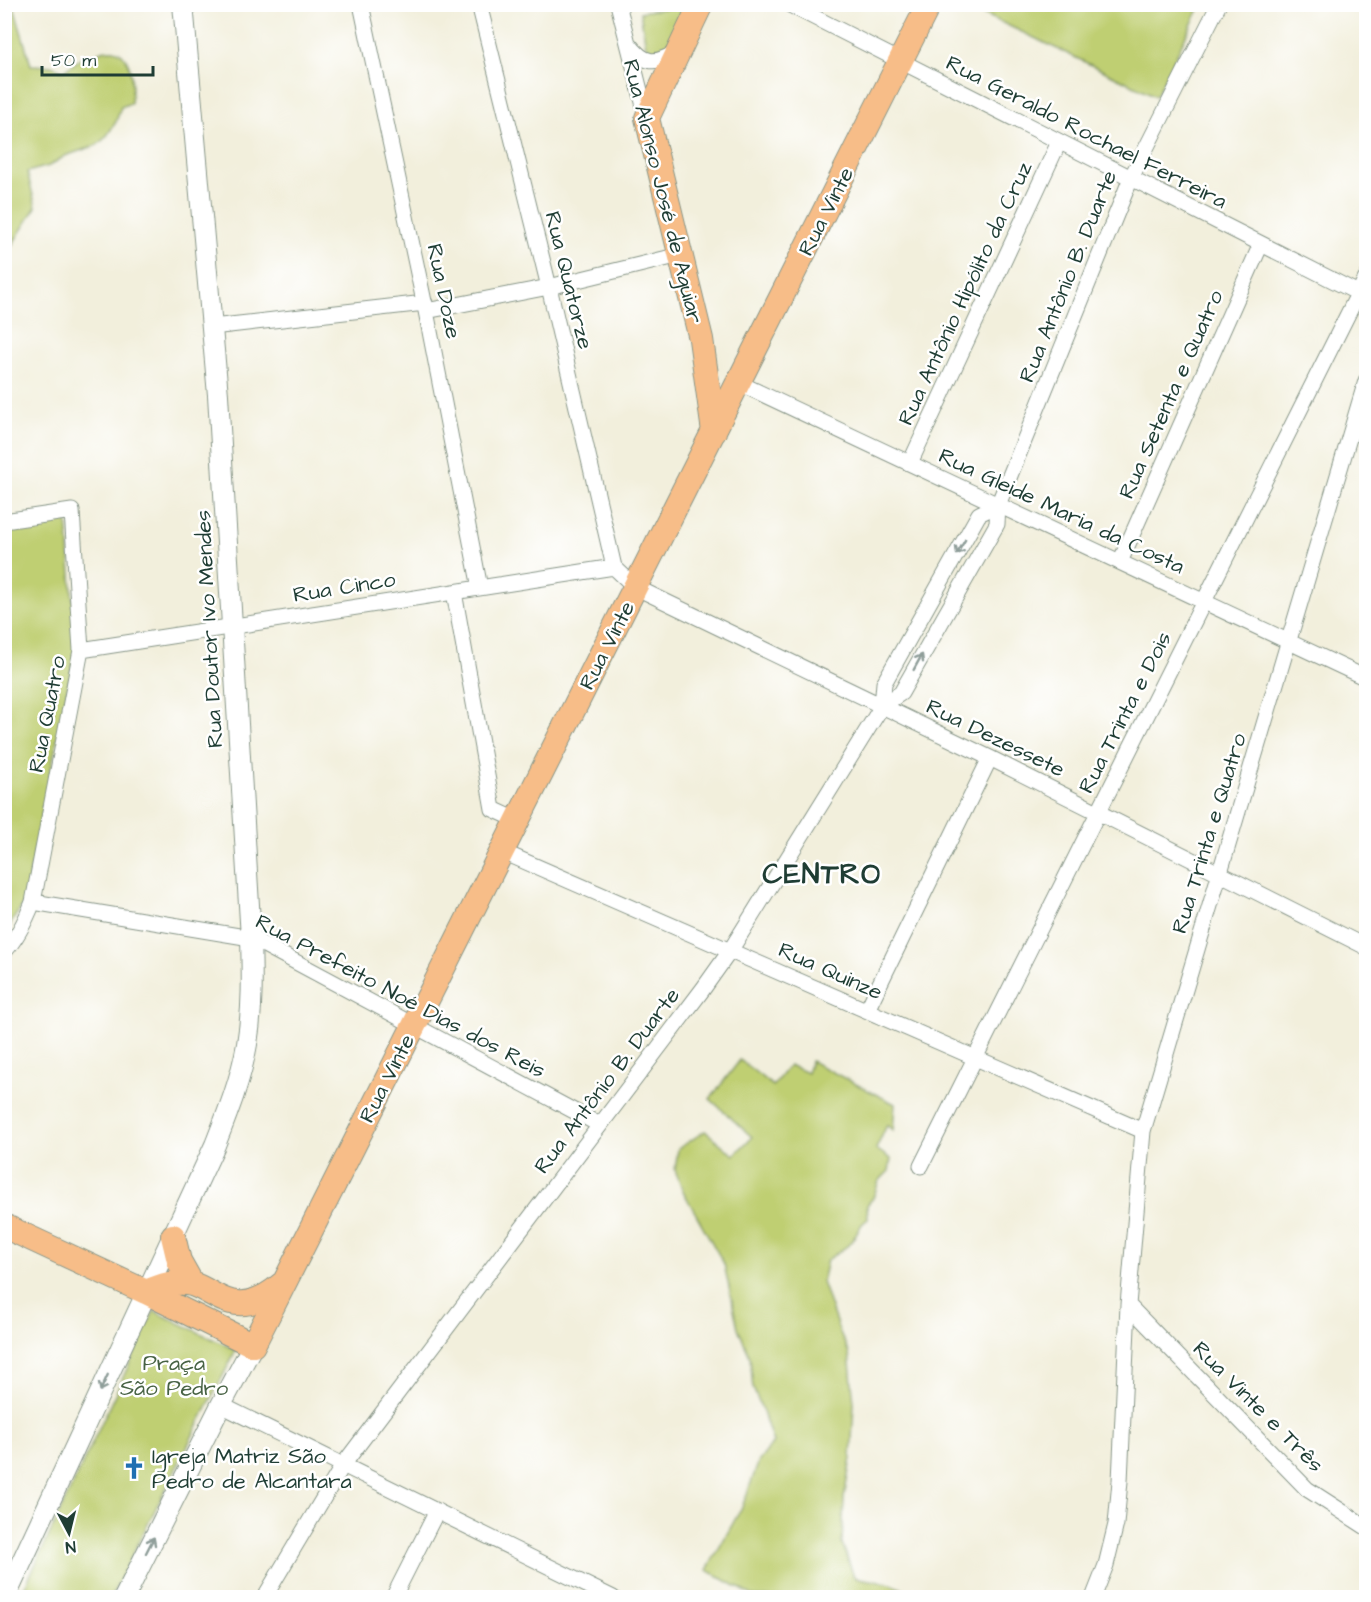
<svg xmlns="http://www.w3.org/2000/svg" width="1371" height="1602" viewBox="0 0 1371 1602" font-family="'Architects Daughter',sans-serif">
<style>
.green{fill:#bfcf72;stroke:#6f8653;stroke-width:1.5}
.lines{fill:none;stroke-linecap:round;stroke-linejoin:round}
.minor-casing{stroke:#889688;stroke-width:17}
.tertiary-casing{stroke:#889688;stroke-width:22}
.primary-casing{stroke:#889688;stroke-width:26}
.minor{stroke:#fff;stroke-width:15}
.tertiary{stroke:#fff;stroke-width:20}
.primary{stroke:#f7bd88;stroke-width:24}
.oneway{stroke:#8f9e9a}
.labels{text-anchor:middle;stroke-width:5;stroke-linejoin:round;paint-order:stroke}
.street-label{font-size:22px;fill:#1f3d34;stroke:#fff}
.park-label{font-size:22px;fill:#476244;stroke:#fff}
.poi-label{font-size:22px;fill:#1f3d34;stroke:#fff;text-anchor:start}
.district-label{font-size:28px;font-weight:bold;letter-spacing:1.5px;fill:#1f3d34;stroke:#fff}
</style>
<rect width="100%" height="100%" fill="#fff"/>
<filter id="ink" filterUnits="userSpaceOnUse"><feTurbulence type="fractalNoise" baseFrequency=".0167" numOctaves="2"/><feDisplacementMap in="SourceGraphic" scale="12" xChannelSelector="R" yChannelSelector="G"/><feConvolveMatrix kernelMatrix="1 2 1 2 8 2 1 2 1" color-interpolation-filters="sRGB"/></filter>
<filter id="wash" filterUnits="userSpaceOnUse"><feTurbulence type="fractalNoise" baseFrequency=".008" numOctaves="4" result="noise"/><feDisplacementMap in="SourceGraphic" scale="24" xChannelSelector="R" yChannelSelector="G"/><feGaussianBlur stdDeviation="1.35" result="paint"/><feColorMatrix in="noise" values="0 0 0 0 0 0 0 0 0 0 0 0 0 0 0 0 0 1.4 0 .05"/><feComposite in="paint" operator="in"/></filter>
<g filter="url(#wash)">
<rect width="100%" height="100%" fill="#f2efdc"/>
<path class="green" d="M13,4L31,65L52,66L64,71L80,59H91C96,53 99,51 107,50C133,46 133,85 131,103L121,107L116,122L106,137L97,145L65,156L49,166L27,172L36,207L5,256L4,5Z
M965,5L1201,4V5L1156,96Z
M684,6L664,55L648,57L640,12Z
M67,518L76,647L24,903L5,932V523Z
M740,1060L773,1086L789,1065L807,1073L811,1061L895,1104L893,1131L887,1125L876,1149L891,1159L889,1171L879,1181L873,1198L867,1205L868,1219L862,1224L850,1244L827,1260L822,1282L838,1328L849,1353L854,1403L851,1458L844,1498L842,1543L854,1577L891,1584L921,1597H755L707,1570L742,1507L759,1461L773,1443L763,1412L753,1388L750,1357L738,1328L724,1264L683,1191L675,1170L678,1149L705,1131L734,1155L752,1137L710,1099Z
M154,1311L236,1350L111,1597H20Z"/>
</g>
<g filter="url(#ink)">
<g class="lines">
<g class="minor-casing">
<path id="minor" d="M361,4L426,311L480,588
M479,4L549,287L614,567
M618,4L647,118
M788,4L1366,297
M629,44C646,66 655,64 677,52
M426,311L549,287L680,255
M212,327L425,303
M739,383L1366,678
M910,463L1059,142
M4,521L72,511L81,650L33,902C26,920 18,937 4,952
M1120,562L1261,244
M614,567L635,587L990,758L1366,947
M454,592L493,809L517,820
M81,650L614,567
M882,706L884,683L979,514L998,505
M501,851L1143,1131
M33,902L251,938L600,1125
M867,1010L990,758
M921,1166L1366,278
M1128,1305L1307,1489L1366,1527
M221,1405L613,1598
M264,1598L343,1465L703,989L730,951L882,706L901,693L997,524L998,505L1131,178L1219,4
M393,1598L437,1511
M1093,1598L1106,1565L1116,1524L1120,1481L1128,1305L1143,1131L1366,381"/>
</g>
<g class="tertiary-casing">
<path id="tertiary" d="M5,1598L215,1145C228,1112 241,1079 247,1044C253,1008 252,973 251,938L218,395L183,4
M124,1598L221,1405L253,1345"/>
</g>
<g class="primary-casing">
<path id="primary" d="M701,4L647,118L701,339L714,432
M4,1226L146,1292L253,1345
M173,1236L179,1261L192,1284
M146,1292C160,1286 176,1280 192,1284C205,1288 217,1299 231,1302C250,1307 268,1296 282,1284
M253,1345L929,4"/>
</g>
<use href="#minor" class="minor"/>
<use href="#tertiary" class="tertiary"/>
<use href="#primary" class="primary"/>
</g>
<defs><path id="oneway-shaft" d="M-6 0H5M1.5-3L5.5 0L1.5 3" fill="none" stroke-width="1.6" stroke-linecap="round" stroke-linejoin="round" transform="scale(1.5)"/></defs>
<g class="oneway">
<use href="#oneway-shaft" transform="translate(961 547) rotate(120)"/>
<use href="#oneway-shaft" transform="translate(918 662) rotate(-61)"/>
<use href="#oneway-shaft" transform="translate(104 1383) rotate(115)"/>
<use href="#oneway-shaft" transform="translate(150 1545) rotate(-63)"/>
</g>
</g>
<defs>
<g id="church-bare" transform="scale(1.8)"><path d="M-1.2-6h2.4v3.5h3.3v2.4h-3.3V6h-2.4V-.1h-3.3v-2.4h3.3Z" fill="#1f6fb2" stroke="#fff" stroke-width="2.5" paint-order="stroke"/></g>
</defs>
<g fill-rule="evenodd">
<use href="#church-bare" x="134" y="1468"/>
</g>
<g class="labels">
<g class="street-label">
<text transform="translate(1087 131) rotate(27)" y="8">Rua Geraldo Rochael Ferreira</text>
<text transform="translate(664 191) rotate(76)" y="8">Rua Alonso José de Aguiar</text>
<text transform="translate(825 211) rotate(-63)" y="8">Rua Vinte</text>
<text transform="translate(1067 276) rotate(-68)" y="8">Rua Antônio B. Duarte</text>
<text transform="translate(570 280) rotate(76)" y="8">Rua Quatorze</text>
<text transform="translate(445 291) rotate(78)" y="8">Rua Doze</text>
<text transform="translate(964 293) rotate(-65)" y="8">Rua Antônio Hipólito da Cruz</text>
<text transform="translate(1170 394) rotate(-66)" y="8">Rua Setenta e Quatro</text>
<text transform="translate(1062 510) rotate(25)" y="8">Rua Gleide Maria da Costa</text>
<text transform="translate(344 586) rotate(-9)" y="8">Rua Cinco</text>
<text transform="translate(208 629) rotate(-93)" y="8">Rua Doutor Ivo Mendes</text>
<text transform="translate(606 645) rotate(-63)" y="8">Rua Vinte</text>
<text transform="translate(1124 712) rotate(-63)" y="8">Rua Trinta e Dois</text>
<text transform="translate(46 714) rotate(-79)" y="8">Rua Quatro</text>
<text transform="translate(996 737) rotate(26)" y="8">Rua Dezessete</text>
<text transform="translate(1208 833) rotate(-73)" y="8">Rua Trinta e Quatro</text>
<text transform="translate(831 970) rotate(24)" y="8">Rua Quinze</text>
<text transform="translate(401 995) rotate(28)" y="8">Rua Prefeito Noé Dias dos Reis</text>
<text transform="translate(386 1078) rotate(-63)" y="8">Rua Vinte</text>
<text transform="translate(606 1080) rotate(-53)" y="8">Rua Antônio B. Duarte</text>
<text transform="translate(1259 1406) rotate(45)" y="8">Rua Vinte e Três</text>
</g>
<g class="park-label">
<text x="174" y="1370">Praça<tspan x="174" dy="25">São Pedro</tspan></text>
</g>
<g class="poi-label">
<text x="152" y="1463">Igreja Matriz São<tspan x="152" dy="25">Pedro de Alcantara</tspan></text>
</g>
<g class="district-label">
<text x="822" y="883">CENTRO</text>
</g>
</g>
<rect width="1371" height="1602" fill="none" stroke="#fff" stroke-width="24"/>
<g transform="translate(69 1533) rotate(173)" stroke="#ffffff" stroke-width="4.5" paint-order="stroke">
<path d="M0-4.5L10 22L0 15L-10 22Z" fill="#1f3d34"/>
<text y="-9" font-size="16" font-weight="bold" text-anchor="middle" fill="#1f3d34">N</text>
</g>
<path d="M42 66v9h111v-9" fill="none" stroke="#1f3d34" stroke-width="3"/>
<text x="51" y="66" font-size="18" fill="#1f3d34" stroke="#ffffff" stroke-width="4.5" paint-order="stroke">50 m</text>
</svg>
